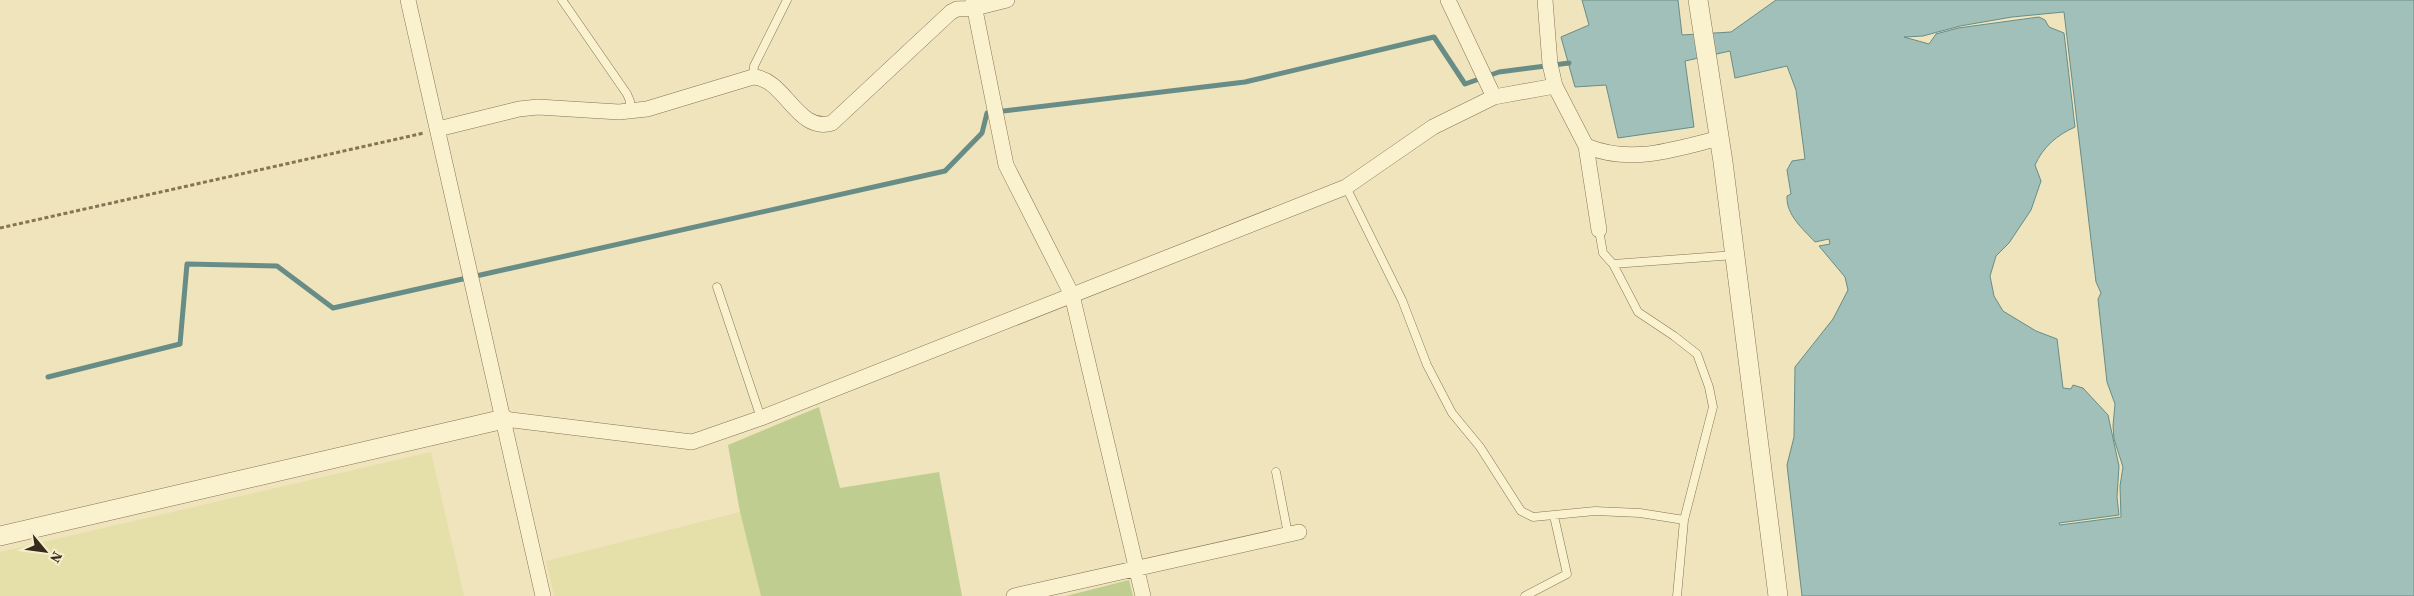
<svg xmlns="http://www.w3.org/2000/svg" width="2414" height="596" viewBox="0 0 2414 596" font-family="'Source Serif 4',serif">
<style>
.farmland{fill:#e5e0a9}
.green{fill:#c0cd90}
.water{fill:#a0c0b9;stroke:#688d87;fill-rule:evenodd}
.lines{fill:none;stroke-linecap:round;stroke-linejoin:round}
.stream{stroke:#688d87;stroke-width:5}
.service-casing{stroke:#867455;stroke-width:9}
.minor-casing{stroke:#867455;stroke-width:16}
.tertiary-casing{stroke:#867455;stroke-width:20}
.path{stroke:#867455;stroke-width:3;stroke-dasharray:4 2.5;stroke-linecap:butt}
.service{stroke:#faf1cf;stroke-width:8}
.minor{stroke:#faf1cf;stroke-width:15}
.tertiary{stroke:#faf1cf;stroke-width:19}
</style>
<rect width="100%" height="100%" fill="#efe4bc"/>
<path class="farmland" d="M431,452L464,596H0V552Z
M740,512L761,596H554L546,561Z"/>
<path class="green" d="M819,407L840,488L939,472L962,596H761L740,512L728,445Z
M1129,580L1133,596H1066Z"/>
<path class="water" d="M1582,0H1678L1682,35L1731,32L1776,0H2414V596H1802L1787,465L1794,437L1795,367L1833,319L1848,290L1845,277L1819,246L1830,244L1829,239L1815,242C1803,229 1786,215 1787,196L1791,194L1787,170L1792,161L1805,159L1796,90L1787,66L1735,78L1730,51L1685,61L1694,127L1618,138L1606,85L1575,87L1561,37L1589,25ZM2064,12L2096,282L2101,293L2098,299L2107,382L2115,404L2113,426L2114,439L2123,467L2120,486L2121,517L2060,525L2059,523L2119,515L2117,497L2119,466L2108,415L2083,388L2073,385L2071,389L2063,388L2057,339L2036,331L2003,311L1994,296L1990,276L1996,256L2009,243L2031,210L2041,181L2035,165C2043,147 2057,135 2075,127L2064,33L2049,27L2045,20L2039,17L1958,28L1936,34L1929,44L1904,37L1923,36L1960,26L2012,17Z"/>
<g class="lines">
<path class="stream" d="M48,377L180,344L187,264L277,266L333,308L945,171L982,133L987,113L1245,82L1434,37L1465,84L1499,72L1569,63"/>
<g class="service-casing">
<path id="service" d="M562,0L627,94L630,101V112
M753,77L754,66L787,0
M1346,187L1402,300L1427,365L1452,413L1480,447L1521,511L1533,517L1595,511L1640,513L1684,520
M1599,230L1603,253L1613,264L1638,312L1674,336L1697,354L1709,387L1713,407L1684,520L1677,596
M1613,264L1735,255
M717,287L761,418
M1276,472L1288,534
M1525,596L1567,574L1554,516"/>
</g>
<g class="minor-casing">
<path id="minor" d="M408,0L543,596
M973,0L1006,165L1072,295L1143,596
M1448,0L1494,97
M1545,0L1550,64L1555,86L1586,146L1599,230
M438,129L519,109L538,107L619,112L647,109L753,77C785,78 797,134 832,123L951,12L957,9L975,8L1007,0
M1586,146C1632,165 1674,149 1720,138
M504,419L692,442L761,418L1346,187L1433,127L1494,97L1555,86
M1014,596L1299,532"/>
</g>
<g class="tertiary-casing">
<path id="tertiary" d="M1698,0L1723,162L1778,596
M0,536L504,419"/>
</g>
<path class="path" d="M0,228L424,133"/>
<use href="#service" class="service"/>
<use href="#minor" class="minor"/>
<use href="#tertiary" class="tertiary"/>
</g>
<g transform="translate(45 551) rotate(119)" stroke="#f6eecb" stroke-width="4" paint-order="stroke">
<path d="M0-4L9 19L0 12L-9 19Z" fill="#352a1b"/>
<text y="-8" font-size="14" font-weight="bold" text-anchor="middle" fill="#352a1b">N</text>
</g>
</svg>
